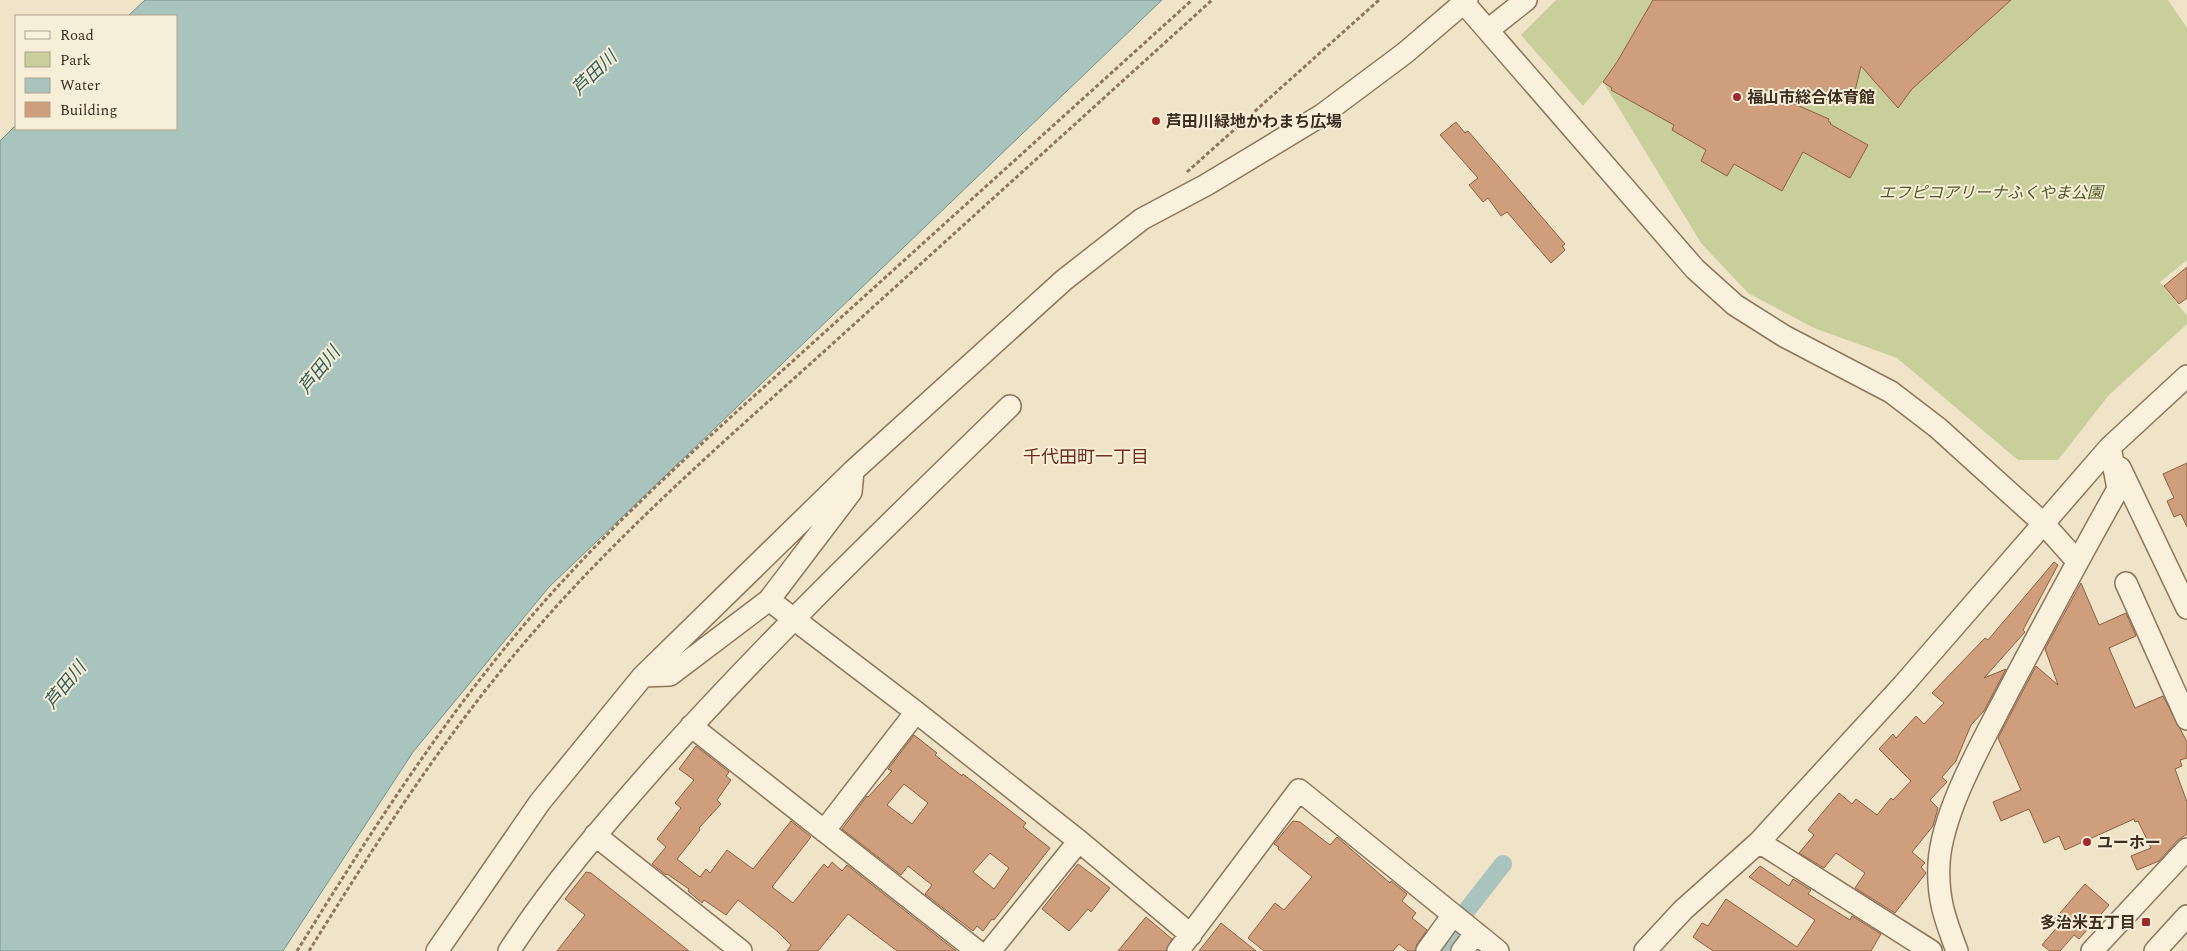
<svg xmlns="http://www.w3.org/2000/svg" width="2187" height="951" viewBox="0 0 2187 951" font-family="Spectral,'Noto Sans JP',serif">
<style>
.green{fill:#c9cf9b}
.water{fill:#a9c4bc;stroke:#6f938a}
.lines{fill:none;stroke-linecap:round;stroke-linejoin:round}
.canal{stroke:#a9c4bc;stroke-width:18}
.building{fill:#cf9f7d;stroke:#8d5f41;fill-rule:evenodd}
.minor-casing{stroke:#8d765c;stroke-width:24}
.path{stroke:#8d765c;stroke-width:3;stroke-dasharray:4 2.5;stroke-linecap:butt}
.minor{stroke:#faf1dc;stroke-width:21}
.poi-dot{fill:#9e2a2b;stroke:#f7eed8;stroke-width:2}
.labels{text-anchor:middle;stroke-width:4;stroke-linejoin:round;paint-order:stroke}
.poi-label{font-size:16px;font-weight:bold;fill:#3d2e20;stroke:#f7eed8;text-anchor:start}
.park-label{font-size:16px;font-style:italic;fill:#4d5a26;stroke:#f7eed8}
.water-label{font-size:18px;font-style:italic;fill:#2f5d5a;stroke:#f7eed8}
.neighbourhood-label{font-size:18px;fill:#6b2e1e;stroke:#f7eed8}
</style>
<rect width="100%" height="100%" fill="#f0e4c8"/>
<path class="green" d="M1556,0H2168L2187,28V260L2160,282L2187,316V324L2109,395L2058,460H2018L1897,358L1814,328L1748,293L1701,243L1603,82L1583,106L1521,35Z"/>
<path class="water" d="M145,0H1162L549,587L413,752L283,951H0V141L16,125V129H176V16H128Z"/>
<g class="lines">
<path class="canal" d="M1467,910L1503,864
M1444,951L1458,934"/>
</g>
<path class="building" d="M1653,0H2011L1912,89L1898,108L1861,66L1855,91L1848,98L1790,102L1829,119L1828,121L1831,123L1830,124L1868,145L1850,178L1803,152L1782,191L1734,164L1727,176L1701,161L1706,150L1672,130L1674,125L1611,90L1612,88L1603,82L1617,62Z
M1456,122L1465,133L1468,131L1565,244L1562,246L1565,250L1551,263L1507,212L1501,216L1488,198L1483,202L1469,185L1478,178L1440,135Z
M2187,267V298L2179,304L2164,286Z
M2187,463V527L2181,514L2174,517L2167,501L2174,498L2163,474Z
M2054,562L2058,565L2023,630L2025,632L1984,678L2006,669L1984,711L1971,725L1956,761L1942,777L1947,782L1930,800L1938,808L1933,826L1912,852L1925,863L1921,867L1926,873L1895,913L1855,888L1865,873L1836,853L1824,868L1799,853L1814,835L1808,830L1839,793L1852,804L1856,799L1877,815L1891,798L1893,800L1911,781L1879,749L1893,734L1896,738L1916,716L1924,724L1944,703L1932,693L1985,638L1988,640Z
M2081,583L2099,625L2126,613L2136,636L2109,648L2135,708L2163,696L2187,742V758L2180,760L2182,766L2175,769L2187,802V834L2178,840L2159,861L2137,870L2131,856L2151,848L2138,821L2135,822L2134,819L2065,850L2059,836L2044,843L2029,809L2001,821L1993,802L2021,790L1998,738L2036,666L2058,685L2045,649Z
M914,735L937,753L935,755L962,776L963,774L1026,823L1023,827L1050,848L994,920L992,919L983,931L977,926L973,931L925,894L932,885L908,866L901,875L842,829L867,796L868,797L892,771L888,769ZM904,784L928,803L912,824L887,805ZM990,853L1009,868L994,889L973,872Z
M696,746L729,772L726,776L731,780L717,800L721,804L699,828L700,830L677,859L700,877L706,869L710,873L727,850L753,869L791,821L811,837L772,887L793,903L824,864L828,868L832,862L842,871L847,865L956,951H897L848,914L818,951H787L791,945L777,931L738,900L726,915L704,900L702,903L688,891L689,889L667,874L666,875L652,864L666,847L657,839L681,808L675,803L694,780L679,769Z
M1293,821L1300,822L1330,845L1337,837L1390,883L1391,881L1407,894L1402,901L1416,913L1412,918L1427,930L1417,944L1415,951H1408L1399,944L1393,951H1264L1248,938L1275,903L1284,910L1312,877L1278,849L1279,847L1274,844Z
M1078,864L1110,888L1091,912L1088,909L1069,931L1042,909Z
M1760,866L1789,886L1793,879L1811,890L1808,894L1850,920L1852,916L1881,934L1871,951H1713L1693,937L1702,923L1708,926L1726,899L1797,947L1815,920L1749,877Z
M586,872L591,873L689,951H557L585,915L565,899Z
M2085,884L2109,905L2079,939L2074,935L2060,951H2050L2042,945L2059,925L2054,920Z
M1146,917L1172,939L1166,951H1118Z
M1221,923L1256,951H1199Z"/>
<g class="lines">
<g class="minor-casing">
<path id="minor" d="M1464,3L1695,269L1735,305L1784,336L1891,392L1938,428L2044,524L2077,561
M1488,30L1526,0
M2120,468L2187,608
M2126,583L2187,719
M769,600L851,492L853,471
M643,676L670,675L769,600L916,712L1079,841L1191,935
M691,726L977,951
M824,831L916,712
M595,835L741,951
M1759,842L1931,951
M437,951L540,802L643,676L853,471L1064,280L1142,219L1206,185L1322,115L1405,53L1467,0
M509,951C551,886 601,828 652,770C765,643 888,525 1010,406
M990,951L1079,841
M1178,951L1299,790L1498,951
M1427,951L1453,915
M1462,951L1476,933
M1645,951L1683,910L1759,842L1904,684L2110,447L2187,376
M1957,951C1945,919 1937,898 1939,863C1942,811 1984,739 2008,692C2044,624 2080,556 2118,489L2110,447
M2092,951L2187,849
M2155,951L2187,916"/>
</g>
<path class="path" d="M1187,172L1379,0
M297,951C370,833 444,717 536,611C621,513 719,428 815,341C941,227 1066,114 1192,0
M309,951C379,838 450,727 538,627C627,525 729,437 829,347C957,231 1084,116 1212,0"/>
<use href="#minor" class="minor"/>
</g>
<g class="poi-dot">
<circle cx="1737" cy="97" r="5"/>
<circle cx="1156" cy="121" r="5"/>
<circle cx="2087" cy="842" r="5"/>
<rect x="2141" y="917" width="10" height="10" rx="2.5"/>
</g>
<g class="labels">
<g class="poi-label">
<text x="1747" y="103">福山市総合体育館</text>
<text x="1166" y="127">芦田川緑地かわまち広場</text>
<text x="2097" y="848">ユーホー</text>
<text x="2136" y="928" text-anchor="end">多治米五丁目</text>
</g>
<g class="park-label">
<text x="1991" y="198">エフピコアリーナふくやま公園</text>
</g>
<g class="water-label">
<text transform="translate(594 73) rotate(-44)" y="6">芦田川</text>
<text transform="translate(319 370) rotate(-51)" y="6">芦田川</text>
<text transform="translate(65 685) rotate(-51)" y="6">芦田川</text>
</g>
<g class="neighbourhood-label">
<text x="1086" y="463">千代田町一丁目</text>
</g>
</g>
<rect x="15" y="15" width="162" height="115" fill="#f7eed8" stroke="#ada18e"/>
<rect x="25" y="31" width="25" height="8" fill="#faf1dc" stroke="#ada18e"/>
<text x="60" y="40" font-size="15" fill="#3d2e20">Road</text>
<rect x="25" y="52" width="25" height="15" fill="#c9cf9b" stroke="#ada18e"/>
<text x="60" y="65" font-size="15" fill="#3d2e20">Park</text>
<rect x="25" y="78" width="25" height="15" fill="#a9c4bc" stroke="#ada18e"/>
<text x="60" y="90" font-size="15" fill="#3d2e20">Water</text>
<rect x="25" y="102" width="25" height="15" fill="#cf9f7d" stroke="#ada18e"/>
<text x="60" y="115" font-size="15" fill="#3d2e20">Building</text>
</svg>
